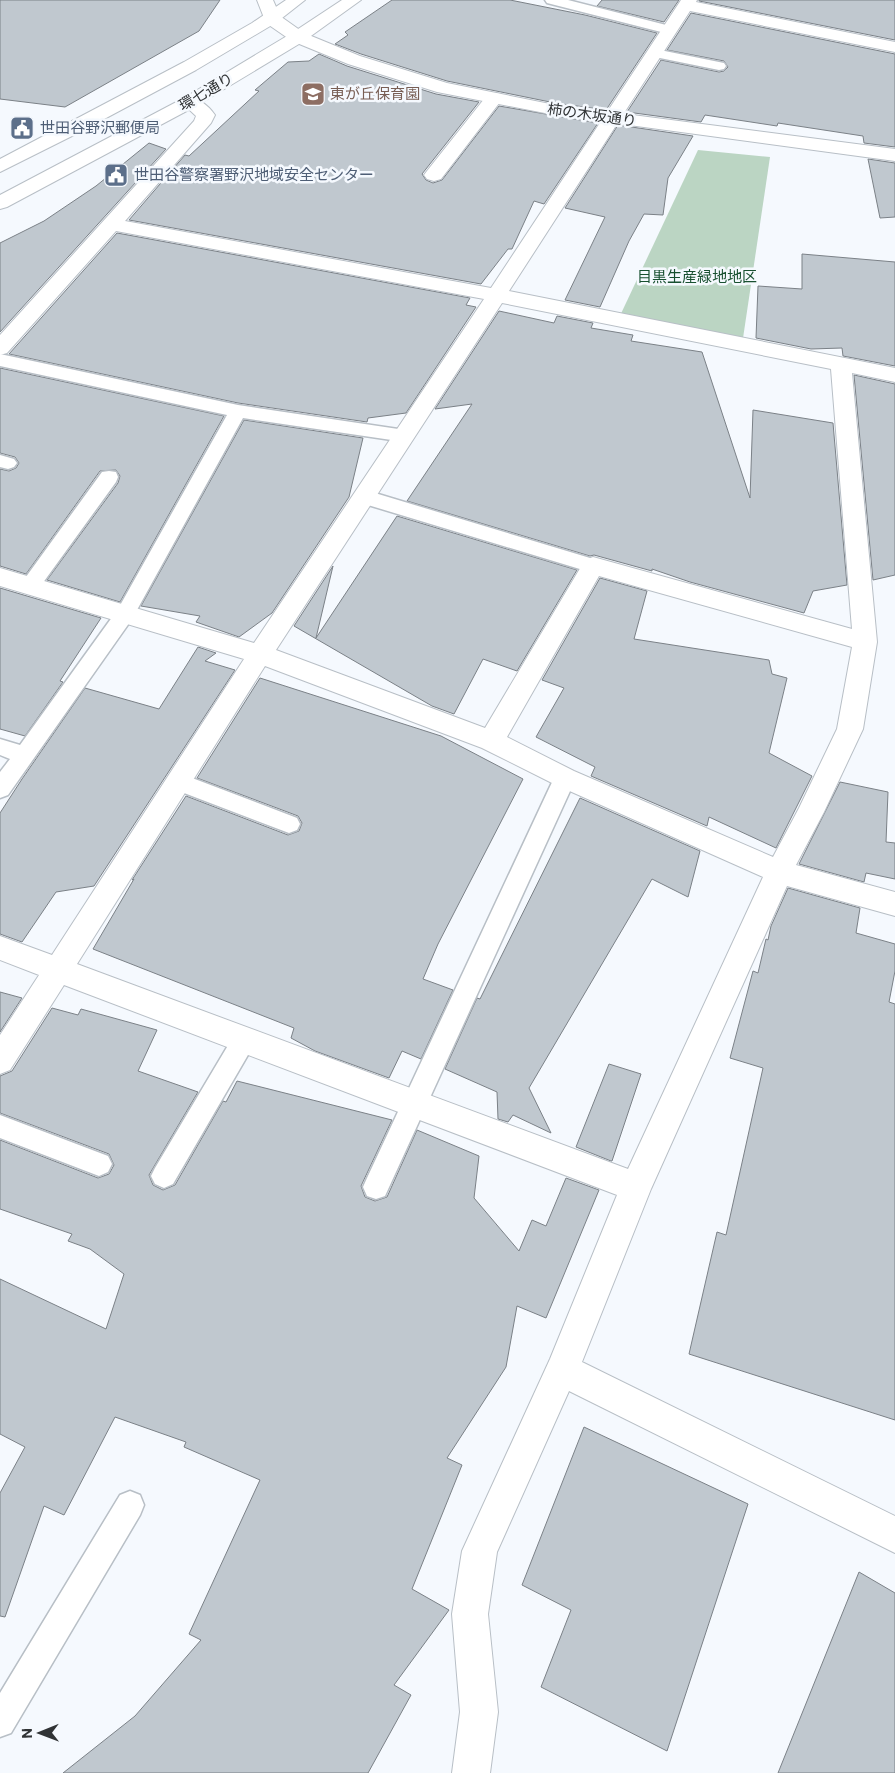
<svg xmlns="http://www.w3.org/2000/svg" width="895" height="1773" viewBox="0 0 895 1773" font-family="Commissioner,'Noto Sans JP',sans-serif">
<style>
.green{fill:#bbd5c3}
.building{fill:#c0c8cf;stroke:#7b8187}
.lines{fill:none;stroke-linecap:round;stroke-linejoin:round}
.service-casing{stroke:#b8bfc6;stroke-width:3}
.minor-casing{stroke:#b8bfc6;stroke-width:2}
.tertiary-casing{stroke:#b8bfc6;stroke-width:2}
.primary-casing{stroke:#b8bfc6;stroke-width:2}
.service{fill:#fff;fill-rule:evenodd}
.minor{fill:#fff;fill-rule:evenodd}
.tertiary{fill:#fff;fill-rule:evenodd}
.primary{fill:#fff;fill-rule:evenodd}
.labels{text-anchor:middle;stroke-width:5;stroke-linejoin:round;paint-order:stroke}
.far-street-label{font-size:15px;fill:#303335;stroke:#f5f9fe}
.far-education-label{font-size:15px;fill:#785e54;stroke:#f5f9fe;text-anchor:start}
.far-service-label{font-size:15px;fill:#4e5e75;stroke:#f5f9fe;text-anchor:start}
.far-park-label{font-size:15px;fill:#185030;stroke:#f5f9fe}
</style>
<rect width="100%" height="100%" fill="#f5f9fe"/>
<path class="green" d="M698,150L770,157L742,345L618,320Z"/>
<path class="building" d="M0,0H220L199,31L65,107L0,99Z
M392,0H510L585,15L657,33L606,110L555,103L447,81L361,54L335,44L348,35L345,32Z
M602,0H679L664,22L597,6Z
M699,0H895V40L699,1Z
M691,13L895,54V147L864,143L863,136L778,123L777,126L705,115L701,122L627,112L661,60L719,72L724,71L728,67L724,61L667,50Z
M319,54L347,66L436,94L479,102L422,174L426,180L433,183L442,180L499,106L598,123L544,204L534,201L512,249H508L481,284L129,220L185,155L189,156L259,91L255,90L288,62L309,61Z
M618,125L693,136L668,178L663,215L644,214L629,241L600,307L565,300L605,217L565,208Z
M149,143L166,149L0,332V243L44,221L96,186Z
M868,159L895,163V217L880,218Z
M117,233L470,298L466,305L476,307L406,413L368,418L367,422L238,403L9,354Z
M802,254L895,262V366L843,356L842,348L811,349L756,338L758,286L802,289Z
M499,311L554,323L557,316L593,323L591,328L633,335L631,341L702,352L750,498L753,410L833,423L847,585L813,591L804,613L690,582L652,569V571L594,555L590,556L407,501L472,404L435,409Z
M0,368L224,416L120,602L47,580L118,483L120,476L116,470L100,471L26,574L0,566V469L9,471L16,468L19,463L15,457L0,453Z
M854,375L895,384V575L873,580Z
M244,420L363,438L349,497L272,613L239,637L196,622L200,616L141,606Z
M397,516L577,570L517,671L483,659L454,714L432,706L294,626L333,566L316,638Z
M600,578L647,591L634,639L769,660L772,674L787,678L769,753L812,776L776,848L709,817L707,826L591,776L595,767L536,737L564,688L542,680Z
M0,588L101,618L60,681L63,682L25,736L0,729Z
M198,647L216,653L205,661L235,670L94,886L56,892L22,942L0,934V813L22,779L85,688L159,709Z
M260,678L441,736L523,779L438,944L423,979L453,990L421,1059L402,1051L389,1078L315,1051L291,1038L294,1028L93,949L134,879L132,880L186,796L288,835L299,831L302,823L298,816L197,778Z
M840,782L888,792L886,842L895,843V879L866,873L864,882L799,864Z
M580,798L700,851L688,897L652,879L529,1088L551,1133L513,1115L508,1122L498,1119L497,1092L445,1069L477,998L480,999Z
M788,888L860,908L856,933L895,944V971L889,1002L895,1004V1420L689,1354L717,1232L726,1235L763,1068L730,1058L753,971L758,973L766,939L768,940L771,926Z
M0,992L22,998L0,1032Z
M52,1008L78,1015L81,1009L157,1030L138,1071L198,1092L149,1175L153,1185L163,1190L175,1185L223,1101L226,1102L237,1081L392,1120L361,1186L365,1197L375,1201L387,1197L417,1130L479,1156L474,1198L519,1251L532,1220L546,1226L566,1178L599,1190L546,1318L517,1306L506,1367L447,1458L462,1465L412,1589L449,1610L394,1685L411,1695L368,1773H63L135,1716L201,1640L189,1634L260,1480L184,1447L186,1442L115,1417L64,1515L44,1506L5,1617L0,1616V1493L25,1447L0,1434V1279L106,1329L124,1274L90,1249L68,1241L72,1234L0,1209V1140L98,1178L109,1174L114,1165L109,1154L0,1113V1076L12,1071Z
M609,1064L641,1074L612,1161H611L576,1147Z
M584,1427L748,1504L667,1751L541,1687L571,1610L522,1585Z
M859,1572L895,1593V1773H778Z"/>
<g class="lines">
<g class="service-casing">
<path id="service" d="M545,0H568L674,27L676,30L674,33L669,34L547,3Z
M655,49L719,62L724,63L726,66L724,69L719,70L650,56L648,53L650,50Z
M0,354L238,405L405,430L411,432L414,436L411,440L405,442L243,418L132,619L8,795L0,798V772L10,759L0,755V739L20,745L118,609L227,415L0,366Z
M0,455L14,459L17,463L14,467L8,469L0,467Z
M109,471L116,472L118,477L116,482L37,591L30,593L23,591L20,586L23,581L102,472Z
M365,490L600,561L603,566L600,571L593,573L358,502L356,497L358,492Z
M565,769L573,772L576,778L385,1196L376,1199L367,1196L363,1187L367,1178L554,778L557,772Z
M179,773L297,818L300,824L297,830L289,833L171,788L168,782L171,776Z
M244,1029L252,1032L256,1040L252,1048L173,1184L164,1188L155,1184L151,1176L155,1168L236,1032Z
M0,1115L108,1156L112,1164L108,1172L99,1176L0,1138Z
M130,1491L140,1495L144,1505L140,1515L11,1733L0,1737V1693L120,1495Z"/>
</g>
<g class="minor-casing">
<path id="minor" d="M681,0H697L696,2L895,42V52L690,11L509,291L895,368V382L852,373L877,642L863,729L824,812L796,865L895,892V916L787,886L651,1189L582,1362L895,1516V1553L569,1391L497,1552L488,1614L498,1712L490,1773H452L460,1712L452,1614L462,1551L550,1359L617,1195L64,985L10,1070L0,1074V1035L39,975L0,960V936L52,955L244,659L0,586V568L254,643L484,299L116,231L7,353L0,355V335L194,121L196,116L181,102L184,98C196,95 208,105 215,115L211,123L125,221L491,288ZM502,303L831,369L852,629L593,557L585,560L485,728L276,650ZM599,576L852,647L837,729L799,808L773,857L574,771L507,737ZM265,666L482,748L556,785L763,877L628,1169L77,964Z
M494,93L500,94L503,98L500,102L441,179L434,181L427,179L424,175L427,171L488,94Z"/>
</g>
<g class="tertiary-casing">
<path id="tertiary" d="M257,0H273L280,16L304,33L360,56L447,83L555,105L895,149V161L555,115L437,92L348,64L292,41L266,23Z"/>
</g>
<g class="primary-casing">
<path id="primary" d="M286,0H305L277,22L196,70L78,133L0,172V159L184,62L252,23Z
M342,0H361L304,41L196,106L7,207L0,209V195L184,98L292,33Z"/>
</g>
<use href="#service" class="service"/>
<use href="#minor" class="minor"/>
<use href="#tertiary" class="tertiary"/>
<use href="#primary" class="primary"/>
</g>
<defs>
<g id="school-square" transform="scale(1.25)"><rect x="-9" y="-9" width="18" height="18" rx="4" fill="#8d6e63" stroke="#f5f9fe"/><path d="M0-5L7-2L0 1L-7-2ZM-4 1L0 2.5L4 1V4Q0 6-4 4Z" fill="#fff"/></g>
<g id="civic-square" transform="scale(1.25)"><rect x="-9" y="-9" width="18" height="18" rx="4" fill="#5c6f8a" stroke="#f5f9fe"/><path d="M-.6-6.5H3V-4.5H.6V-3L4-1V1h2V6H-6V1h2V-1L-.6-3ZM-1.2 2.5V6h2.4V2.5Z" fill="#fff"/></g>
</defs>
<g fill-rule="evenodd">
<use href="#school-square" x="313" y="94"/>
<use href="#civic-square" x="22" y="128"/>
<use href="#civic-square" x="116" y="175"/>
</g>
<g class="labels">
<g class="far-street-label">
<text transform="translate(206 92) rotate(-30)" y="5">環七通り</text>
<text transform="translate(592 115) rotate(8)" y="5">柿の木坂通り</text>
</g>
<g class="far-education-label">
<text x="330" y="99">東が丘保育園</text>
</g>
<g class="far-service-label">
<text x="40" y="133">世田谷野沢郵便局</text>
<text x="134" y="180">世田谷警察署野沢地域安全センター</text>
</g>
<g class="far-park-label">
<text x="697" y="282">目黒生産緑地地区</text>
</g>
</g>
<g transform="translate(40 1733) rotate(269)" stroke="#f5f9fe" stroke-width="4" paint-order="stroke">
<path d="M0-4L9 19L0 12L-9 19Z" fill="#303335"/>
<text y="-8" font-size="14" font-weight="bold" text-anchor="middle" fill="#303335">N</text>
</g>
</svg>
